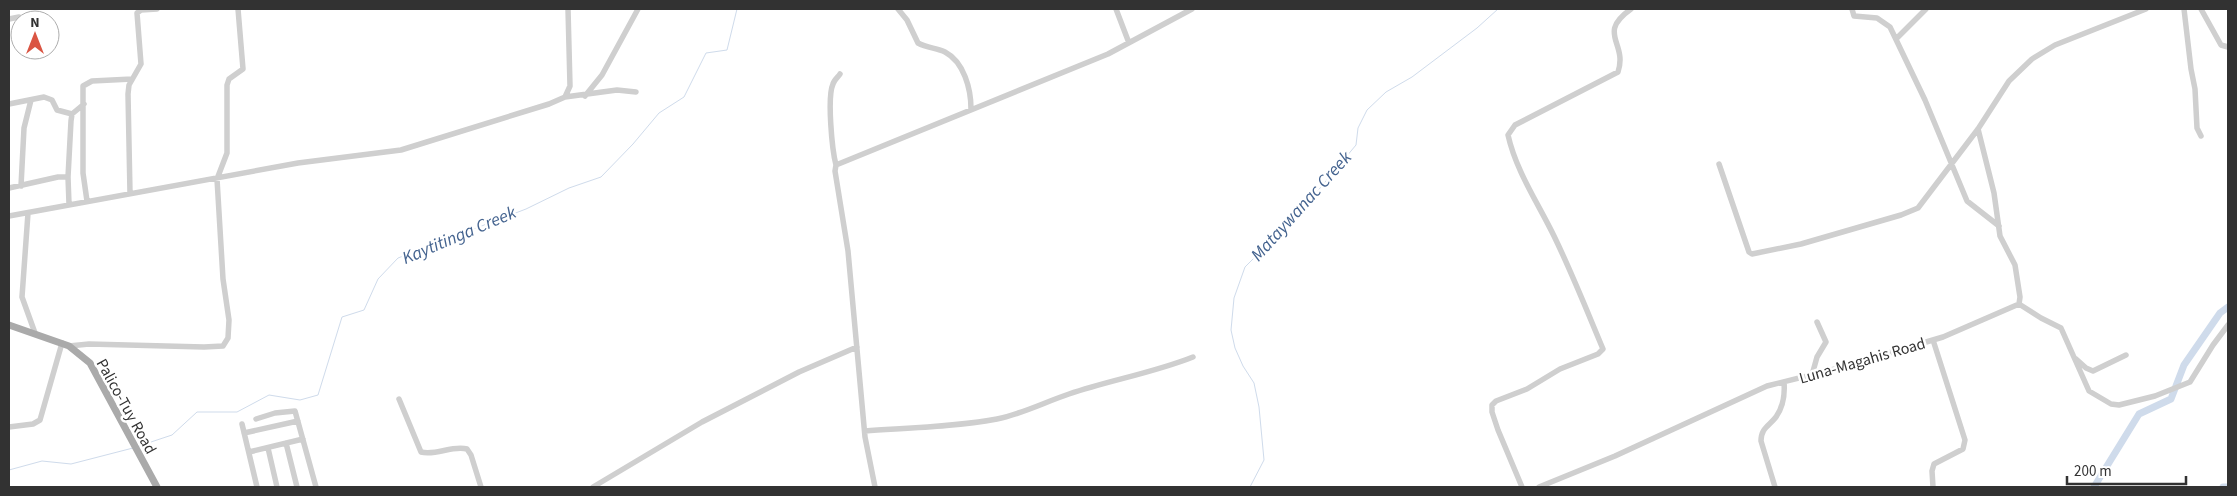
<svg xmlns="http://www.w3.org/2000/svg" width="2237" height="496" viewBox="0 0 2237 496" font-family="'Source Sans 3',sans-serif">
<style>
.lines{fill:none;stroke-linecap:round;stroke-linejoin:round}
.stream{stroke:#cfdbeb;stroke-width:1}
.river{stroke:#cfdbeb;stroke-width:7}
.minor{stroke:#cfcfcf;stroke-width:5.5}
.major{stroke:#aaa;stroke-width:7}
.labels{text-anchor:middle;stroke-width:5;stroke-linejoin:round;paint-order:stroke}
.street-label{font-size:16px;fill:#323232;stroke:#fff}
.water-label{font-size:18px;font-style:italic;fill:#44638f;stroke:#fff}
</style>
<rect width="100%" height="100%" fill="#fff"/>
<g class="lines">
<path class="stream" d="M139,446L172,435L197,412H237L269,395L300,400L318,395L342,317L364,310L378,279L398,258L526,209L569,188L601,177L633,144L659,113L684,97L706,53L727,50L737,9
M9,470L42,461L71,464L133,448
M1250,487L1264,460L1259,407L1254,383L1243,366L1235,348L1231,330L1234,298L1245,267L1300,212L1356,145L1358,128L1367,110L1386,92L1412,77L1477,28L1498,9"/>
<path class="river" d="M2094,487L2139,414L2171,399L2184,365L2220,313L2228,307
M2223,487H2228"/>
<path class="minor" d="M898,9L907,20L918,43C927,48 937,48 945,52C964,62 971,89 971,109
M1116,9L1129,43
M1852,9L1854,16L1877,18L1890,27L1925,100L1967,201L1999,226
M2184,9L2191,69L2195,89L2197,128L2201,136
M2201,9L2221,45L2228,47
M9,19L19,17
M1897,38L1926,9
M585,96L602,75L638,9
M565,97L617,90L636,92
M9,104L44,97L52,100L57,110L72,114
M1719,164L1749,252L1752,254L1801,244L1901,215L1918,208L1978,129L2009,81L2032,59L2055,45L2146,9
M836,165C832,150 827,97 833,84C834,80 838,77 840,74
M21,186L24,128L31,100
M9,188L58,177H68
M130,193L128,94L129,85L141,64L137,13L141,10L157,9
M87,201L83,173V86L92,81L132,79
M69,204L68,177L71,121L72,114L84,104
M28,213L22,297L35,333
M9,216L298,163L401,150L549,104L565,97L570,86L568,9
M2019,304L2041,318L2061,328L2089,391L2111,404L2119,405L2155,396L2190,382L2213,345L2228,325
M69,346L89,344L204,347L223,346L228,338L229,320L223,279L217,179L227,153V85L229,79L243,69L238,9
M2076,359L2086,368L2093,371L2126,355
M1812,375L1817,357L1826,342L1817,322
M399,399L421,452C436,456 452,445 467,449L471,455L481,487
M256,419L275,413L295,411L316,487
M242,424L257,487
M9,427L33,424L40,420L62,343
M865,431C908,428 954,427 997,419C1022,414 1045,402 1069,394C1110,380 1153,373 1193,357
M244,433L298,421
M286,443L297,487
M268,448L277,487
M249,452L303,439
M593,487L702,422L799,372L857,347
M875,487L865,437L848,251L835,171L836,165L1108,54L1192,9
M1522,487L1498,430L1492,412V405L1496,401L1527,389L1560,369L1598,354L1603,349C1587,311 1572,273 1554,236C1538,203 1516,171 1508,135L1515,125L1618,72C1628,42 1596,34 1631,9
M1539,487L1615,456L1767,386L1835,369L1943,337L2019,304L2020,297L2015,265L2000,236L1994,193L1978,129
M1775,487L1761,441C1761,428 1769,426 1776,417C1783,407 1785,394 1784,382
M1933,487L1932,471L1934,464L1963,449L1965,440L1933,340"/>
<path class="major" d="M9,325L69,346L90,363L157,487"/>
</g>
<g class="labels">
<g class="street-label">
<text transform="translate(1862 360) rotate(-16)" y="6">Luna-Magahis Road</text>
<text transform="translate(127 406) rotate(61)" y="6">Palico-Tuy Road</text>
</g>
<g class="water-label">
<text transform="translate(1301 206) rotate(-48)" y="6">Mataywanac Creek</text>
<text transform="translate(459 235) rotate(-23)" y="6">Kaytitinga Creek</text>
</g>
</g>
<rect width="2237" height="496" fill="none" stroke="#323232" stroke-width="20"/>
<g transform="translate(35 35)"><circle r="24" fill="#ffffff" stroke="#adadad"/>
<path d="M0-4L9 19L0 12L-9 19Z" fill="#da5543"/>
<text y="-8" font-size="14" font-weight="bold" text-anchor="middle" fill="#323232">N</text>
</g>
<path d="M2067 476v8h119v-8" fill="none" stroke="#323232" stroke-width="2.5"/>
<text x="2074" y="476" font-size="15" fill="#323232" stroke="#ffffff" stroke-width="4" paint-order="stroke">200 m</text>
</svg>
